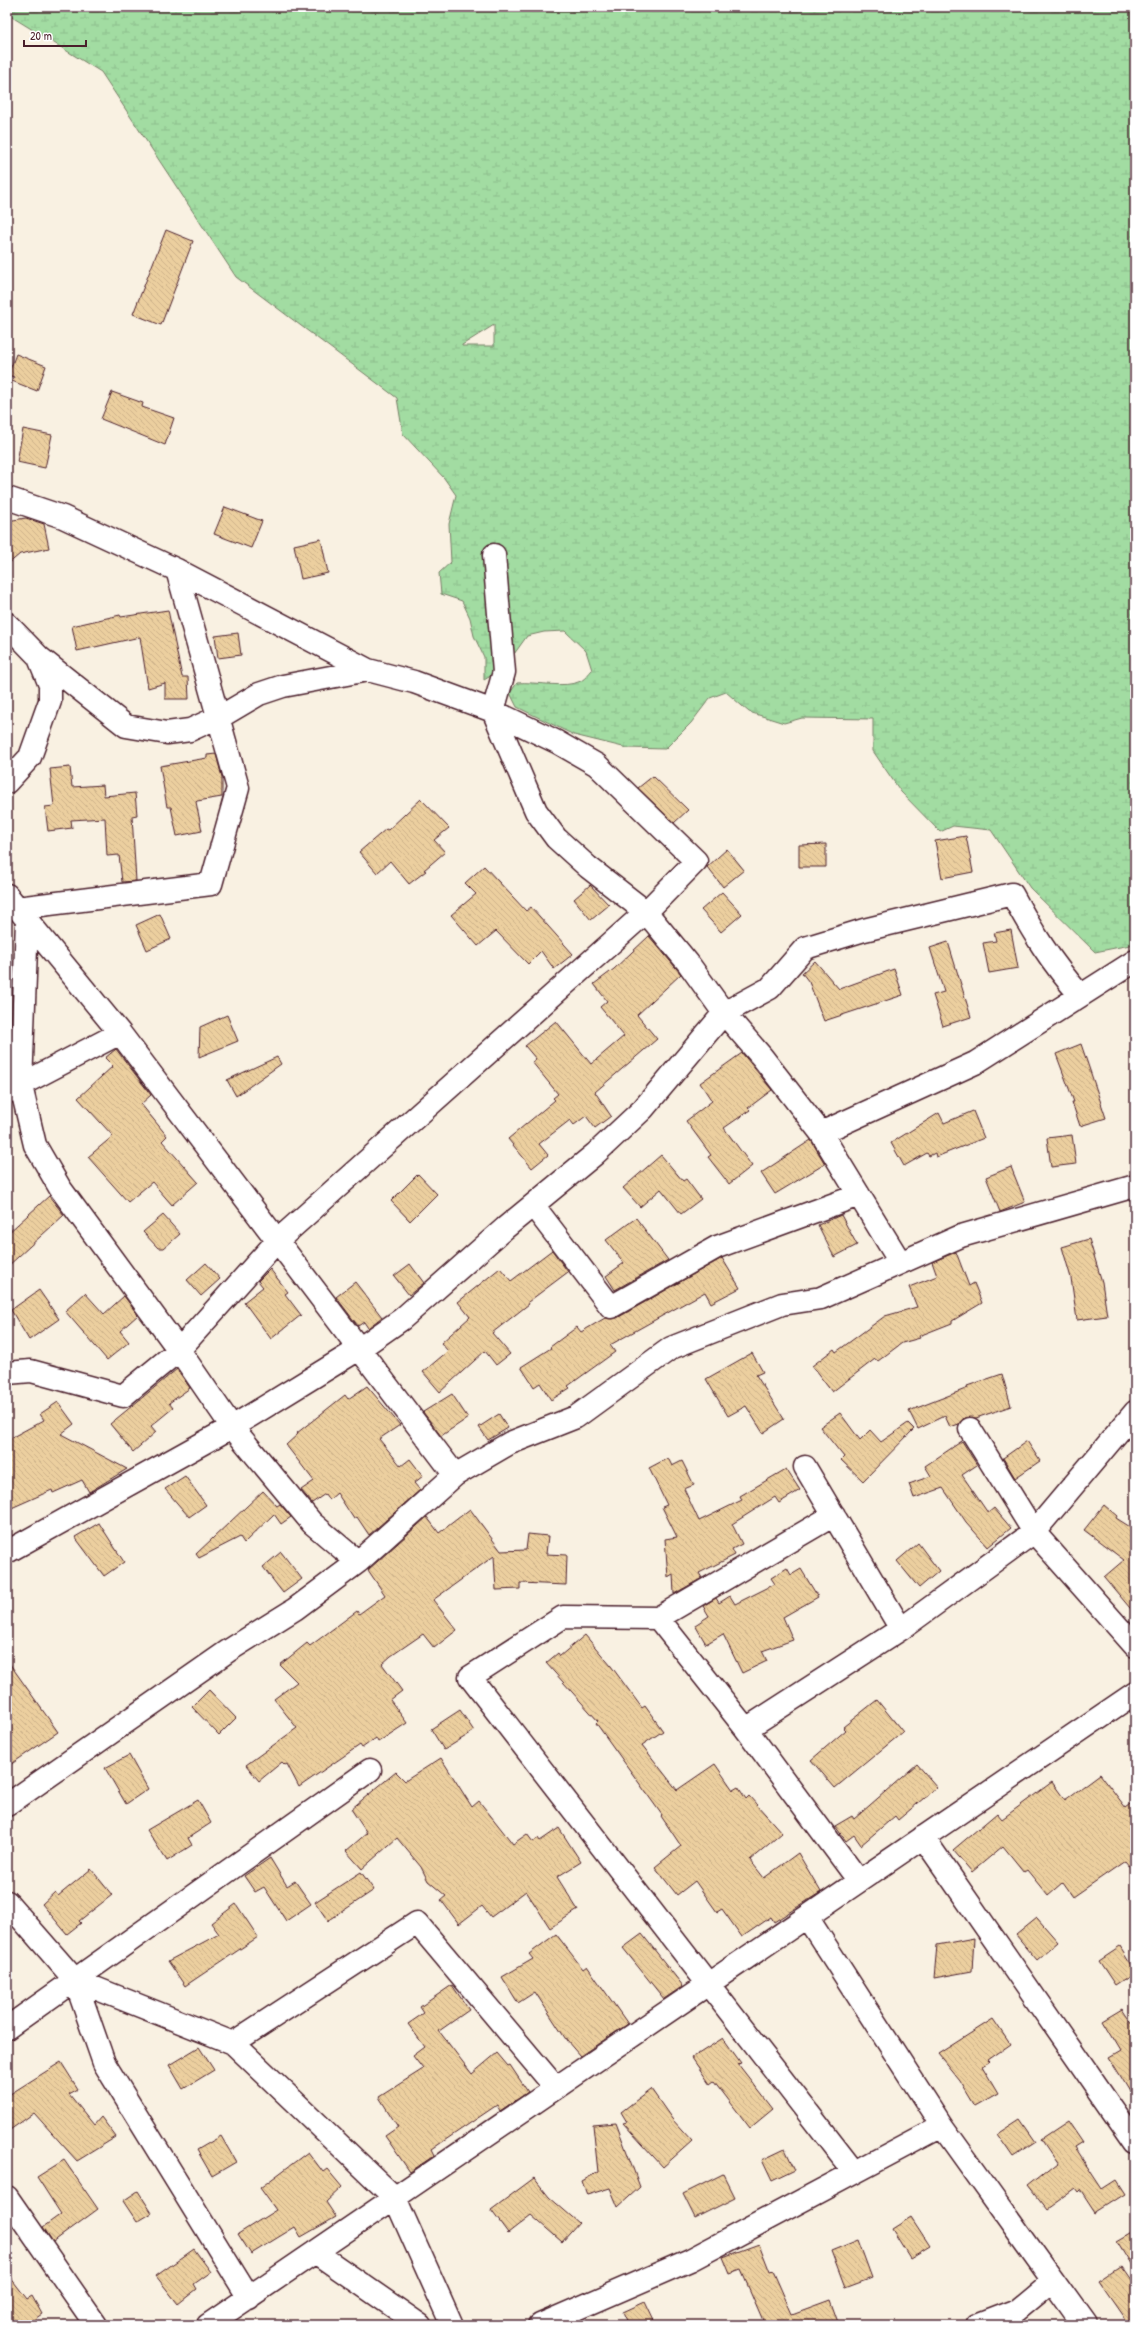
<svg xmlns="http://www.w3.org/2000/svg" width="1142" height="2332" viewBox="0 0 1142 2332" font-family="'Patrick Hand',sans-serif">
<style>
.wetland{fill:url(#wetland-marsh);stroke:#767e66;fill-rule:evenodd}
.building{fill:url(#building-back-hatch);stroke:#4a1f2b}
.lines{fill:none;stroke-linecap:round;stroke-linejoin:round}
.street-casing{stroke:#4a1f2b;stroke-width:25}
.street{stroke:#fff;stroke-width:22}
</style>
<defs>
<pattern id="wetland-marsh" width="20" height="14" patternUnits="userSpaceOnUse"><rect width="20" height="14" fill="#a2dca2"/><path d="M1 5h8M5 5V1M11 12h8M15 12V8" fill="none" stroke="#8dbc8c"/></pattern>
<pattern id="building-back-hatch" width="6" height="6" patternUnits="userSpaceOnUse"><rect width="6" height="6" fill="#eccf9f"/><path d="M-1 5l2 2M0 0l6 6M5-1l2 2" fill="none" stroke="#ccb189"/></pattern>
</defs>
<rect width="100%" height="100%" fill="#f9f1e2"/>
<filter id="ink" filterUnits="userSpaceOnUse"><feTurbulence type="fractalNoise" baseFrequency=".025" numOctaves="2"/><feDisplacementMap in="SourceGraphic" scale="8" xChannelSelector="R" yChannelSelector="G"/><feConvolveMatrix kernelMatrix="1 2 1 2 8 2 1 2 1" color-interpolation-filters="sRGB"/></filter>
<g filter="url(#ink)">
<path class="wetland" d="M7,7H1135V424L1130,427L1135,438V944L1095,952L1030,888L991,830L953,826L940,832L901,792L873,751V719L802,718L784,723L749,712L726,692L710,698L691,723L665,749L627,748L574,735L517,707L510,693L517,683C535,681 565,689 581,681C585,679 589,673 592,670L586,651L565,631L544,632L527,636L504,668L484,680V657L474,636L470,618L462,601L441,594L439,573L451,562L449,524L456,495L444,478L403,434L397,398L236,277L101,72L7,14ZM494,325V346H462V345Z"/>
<path class="building" d="M166,230L193,241L161,325L133,314Z
M16,354L46,366L37,391L12,381L14,377L8,375Z
M112,392L143,403L142,407L174,418L165,445L101,419Z
M23,429L52,435L45,468L17,462Z
M225,507L262,521L251,548L214,534Z
M26,518L44,524L49,548L20,554L7,565V521Z
M321,539L328,573L301,579L294,545Z
M168,610L182,677H188L189,699H165V683L148,688L140,637L77,651L72,626L120,615L121,617Z
M238,633L241,655L218,658L215,636Z
M216,754L222,777V797L197,801L196,802L202,831L177,836L171,807H167L160,766L207,758V755Z
M70,767L72,787L103,785L104,796L135,793L137,815L132,816L136,881L122,882L119,855L107,856L105,818L71,820L72,828L48,831L45,807L54,806L50,769Z
M653,776L688,810L674,823L638,788Z
M421,799L449,828L434,840L445,852L424,870L426,871L409,884L390,861L377,873L359,852L386,829L388,830Z
M966,836L973,872L942,878L935,841Z
M826,844V867H799V845Z
M727,849L744,870L723,887L707,867Z
M484,866L526,911L531,907L573,954L554,969L541,951L528,964L496,931L478,946L451,915L476,894L465,883Z
M590,885L609,905L591,920L574,899Z
M722,892L742,914L721,932L701,910Z
M160,914L171,939L147,950L136,925Z
M1011,930L1018,968L989,973L983,943L996,941L994,933Z
M649,936L681,974L637,1015L657,1039L595,1092L611,1116L595,1128L586,1116L574,1125L570,1120L539,1144L548,1155L532,1168L508,1139L555,1100L553,1098L558,1094L532,1062L536,1059L525,1046L556,1021L591,1064L624,1036L600,1007L607,1001L594,984L614,969Z
M948,942L971,1017L943,1026L933,995L944,992L930,948Z
M815,961L839,989L894,969L903,995L824,1021L809,982L802,973Z
M227,1015L238,1041L199,1057L200,1027Z
M1081,1044L1106,1118L1080,1126L1072,1102H1074L1056,1054Z
M116,1049L151,1095L141,1104L167,1136L162,1141L198,1182L172,1205L152,1182L128,1202L88,1157L113,1136L78,1098L113,1066L105,1058Z
M742,1053L772,1090L748,1108L750,1110L724,1128L752,1166L729,1184L708,1157L711,1155L686,1121L712,1101L700,1083Z
M277,1057L281,1064L236,1096L227,1080Z
M973,1111L984,1138L936,1157L935,1153L929,1156L927,1153L904,1166L891,1143L939,1113L944,1123Z
M1072,1135L1076,1164L1051,1167L1047,1138Z
M811,1140L825,1164L775,1194L761,1173Z
M661,1155L683,1181L686,1179L701,1199L681,1214L661,1189L640,1207L623,1188Z
M1011,1167L1025,1202L1000,1212L986,1177Z
M418,1174L437,1194L410,1221L391,1201Z
M49,1196L64,1215L7,1267V1234Z
M163,1215L180,1234L164,1248H158L143,1232Z
M841,1215L857,1245L834,1257L818,1225Z
M636,1218L668,1260L615,1290L606,1276L624,1263L606,1240Z
M1089,1239L1102,1282L1107,1316L1077,1320L1071,1278L1062,1247Z
M552,1250L568,1272L528,1302L529,1304L492,1333L510,1354L496,1365L485,1351L440,1392L423,1372L448,1351L441,1343L470,1317L458,1302L500,1268L511,1281Z
M956,1252L969,1286L974,1283L982,1303L952,1321V1323L919,1336L920,1338L902,1343L878,1361L875,1359L832,1392L812,1366L834,1349L836,1352L885,1316L917,1307L909,1287L937,1276L932,1262Z
M722,1258L740,1288L711,1303L705,1292L610,1345L615,1352L568,1386L570,1388L551,1400L540,1383L534,1387L521,1367L551,1348L550,1347L577,1327L581,1332L605,1318H617Z
M206,1263L220,1279L201,1296L187,1280Z
M410,1264L424,1283L409,1295L394,1276Z
M270,1269L288,1292L285,1294L301,1315L271,1339L244,1302L263,1287L258,1281Z
M355,1282L382,1317L368,1328L364,1322L358,1326L336,1297Z
M39,1290L59,1319L29,1340L11,1310Z
M85,1293L104,1314L124,1296L138,1315L120,1331L129,1342L107,1360L65,1311Z
M752,1353L763,1372L756,1375L784,1419L763,1433L746,1406L728,1416L706,1379Z
M177,1369L190,1388L169,1403L173,1408L151,1426L156,1432L133,1452L110,1424Z
M1002,1374L1011,1406L976,1418H964L959,1424L950,1427L945,1416L918,1429L909,1411L968,1388L967,1386Z
M367,1386L400,1425L379,1439L401,1466L410,1459L423,1476L414,1483L420,1490L369,1535L357,1517L354,1519L337,1493L329,1500L325,1494L312,1503L301,1490L314,1481L286,1445L298,1434L297,1433L345,1395L348,1399Z
M452,1394L468,1418L441,1436L423,1412Z
M58,1402L74,1424L61,1434L127,1469L89,1492L82,1480L53,1493L52,1490L7,1510V1440L44,1420L40,1414Z
M840,1413L860,1440L870,1430L881,1442L908,1423L914,1429L863,1481L841,1460L844,1457L820,1427Z
M499,1414L508,1428L488,1440L479,1427Z
M962,1441L977,1465L962,1475L988,1513L994,1508L1011,1528L988,1547L966,1522L943,1488L914,1498L909,1484L931,1476L925,1466Z
M1027,1441L1040,1461L1015,1478L1003,1458Z
M668,1458L672,1466L682,1461L694,1485L684,1489L699,1521L742,1500L740,1496L786,1469L800,1490L779,1503L775,1497L732,1524L742,1544L732,1549L735,1555L699,1573L702,1578L674,1594L673,1574L668,1577L665,1539L677,1537L662,1507L667,1505L649,1468Z
M185,1476L206,1505L189,1517L165,1489Z
M263,1491L277,1506L280,1504L291,1517L281,1524L274,1514L244,1543L240,1537L199,1558L196,1554Z
M1104,1505L1117,1516L1116,1518L1135,1530V1614L1104,1577L1124,1560L1084,1530Z
M470,1509L501,1551L526,1550L528,1534L548,1536L546,1554L567,1555L566,1585L520,1583V1589L496,1590L494,1556L433,1600L457,1630L434,1648L423,1634L391,1656L382,1664L402,1691L390,1700L407,1723L378,1742L376,1738L362,1748L360,1745L299,1787L287,1764L285,1765L282,1762L259,1781L246,1765L297,1728L274,1699L297,1682L280,1665L307,1643L310,1646L357,1611L359,1614L385,1595L368,1570L427,1517L439,1533Z
M99,1523L124,1562L104,1576L75,1537Z
M918,1543L939,1571L919,1588L897,1561Z
M281,1552L302,1579L283,1593L263,1567Z
M787,1568L791,1575L801,1569L818,1597L783,1617L793,1640L762,1651L767,1661L742,1673L723,1634L706,1644L695,1625L709,1616L703,1606L716,1598L719,1603L730,1596L735,1604L775,1584L771,1578Z
M585,1635L611,1666L642,1708L645,1706L663,1731L642,1745L677,1790L715,1764L733,1790L738,1787L746,1799L749,1796L782,1833L750,1860L764,1878L798,1853L821,1892L774,1922L771,1917L742,1937L722,1909L717,1912L695,1881L677,1895L655,1867L681,1846L661,1816L662,1815L596,1723L598,1721L546,1663L558,1653L560,1656Z
M7,1660L58,1732L7,1767Z
M209,1690L236,1718L219,1735L192,1707Z
M877,1700L903,1732L835,1788L811,1760L846,1730L843,1727Z
M460,1710L474,1731L444,1750L431,1729Z
M129,1755L148,1789L126,1804L105,1768Z
M441,1758L472,1807L479,1801L513,1844L527,1834L533,1842L538,1838L540,1841L559,1828L581,1862L557,1877L578,1910L550,1928L526,1891L491,1917L482,1906L459,1924L441,1900L446,1896L428,1881L421,1867L397,1838L362,1869L346,1851L367,1833L351,1809L396,1772L405,1781Z
M917,1764L937,1787L898,1820L895,1816L861,1845L854,1835L846,1841L835,1826L852,1816L854,1819Z
M1100,1774L1126,1808L1135,1801V1873L1125,1861L1073,1897L1063,1883L1048,1896L1027,1870L1024,1872L1003,1846L972,1872L953,1850L997,1813L1002,1819L1052,1782L1065,1800Z
M198,1800L211,1823L188,1838L192,1845L167,1861L147,1830Z
M270,1858L287,1886L295,1881L311,1904L286,1921L264,1887L255,1892L244,1876Z
M91,1869L112,1895L79,1921L81,1923L67,1934L42,1904L55,1892L58,1896Z
M361,1872L374,1890L328,1921L315,1902Z
M236,1904L258,1937L185,1986L168,1961L219,1934L211,1923Z
M1037,1918L1058,1942L1037,1960L1016,1935Z
M556,1934L583,1969L587,1966L628,2024L580,2056L567,2041L535,1992L518,2003L502,1977L533,1959L529,1954Z
M642,1934L683,1986L664,1999L623,1948Z
M974,1938L972,1971L934,1978L937,1945Z
M1120,1947L1135,1972L1115,1985L1099,1961Z
M452,1985L469,2010L439,2031L472,2074L497,2053L508,2066L510,2065L528,2092L500,2111L497,2105L432,2149L435,2155L410,2172L385,2136L398,2127L379,2097L423,2069L413,2056L425,2047L408,2024L424,2013L420,2007Z
M1123,2008L1135,2026V2100L1109,2057L1121,2050L1103,2020Z
M993,2019L1010,2044L987,2060L989,2062L982,2066L998,2093L975,2106L960,2081L938,2054Z
M723,2038L741,2063L738,2064L773,2109L750,2128L714,2081L710,2084L692,2058Z
M199,2047L214,2070L183,2089L169,2065Z
M61,2062L78,2089L69,2094L94,2125L101,2117L116,2137L77,2161L34,2113L7,2132V2096Z
M651,2089L672,2119L692,2141L663,2167L623,2123L627,2122L621,2112Z
M1020,2119L1036,2142L1013,2157L997,2134Z
M1068,2121L1083,2143L1075,2148L1102,2189L1116,2180L1125,2194L1095,2213L1080,2190L1078,2192L1075,2188L1046,2209L1029,2187L1058,2164L1041,2139Z
M616,2123L640,2187L618,2207L610,2188L587,2195L582,2181L598,2172L593,2125Z
M221,2136L236,2162L212,2176L197,2150Z
M785,2149L795,2170L772,2181L762,2160Z
M308,2152L323,2172L327,2169L342,2187L326,2202L336,2217L301,2237L295,2227L251,2254L238,2234L276,2210L260,2188Z
M64,2160L98,2209L53,2242L43,2227L61,2214L37,2177Z
M723,2174L735,2198L695,2218L683,2194Z
M534,2178L549,2197L579,2223L562,2242L531,2215L508,2233L491,2210Z
M138,2191L152,2213L137,2222L123,2201Z
M911,2217L930,2246L910,2258L892,2229Z
M1135,2231V2273L1116,2242Z
M858,2240L872,2278L845,2288L831,2251Z
M759,2244L770,2272L773,2271L792,2314L830,2300L839,2325H765L741,2270L730,2274L723,2257Z
M194,2249L211,2272L194,2284L197,2289L178,2304L156,2276Z
M1121,2268L1135,2288V2325H1130L1100,2282Z
M7,2273L27,2299L32,2296L42,2314L26,2325H7Z
M645,2302L656,2325H629L623,2312Z"/>
<g class="lines">
<g class="street-casing">
<path id="street" d="M7,498L63,517L177,570L368,670L414,682L493,711L557,742L597,765L696,861L646,912L277,1241L179,1350L123,1396L31,1371L7,1373
M494,555L504,672L493,711L536,811L556,838L588,867L646,912L688,963L724,1013L762,1057L821,1133L900,1262
M7,624L39,657L126,726L167,733L190,730L225,714L259,694L283,686L368,670
M7,782L30,757L50,701V685L39,658
M7,895L27,920L21,1086L35,1145L60,1188L179,1350L232,1427L312,1523L358,1562
M17,908L211,884L238,788L177,570
M27,920L120,1033L455,1475
M7,1092L120,1033
M821,1133L975,1063L1135,961
M533,1205L611,1307L717,1247L859,1195
M970,1429L1034,1532L1135,1646
M805,1467L901,1629
M7,1552L232,1427L359,1349L402,1319L505,1228L595,1154L643,1109L724,1013L770,988L805,948L864,930L1012,894C1033,933 1051,962 1080,995
M658,1618L834,1515
M746,1729L901,1629L1034,1532L1135,1412
M7,1805L228,1651L295,1609L358,1562L455,1475L510,1443L576,1417L671,1348L782,1304L821,1298L961,1236L1135,1186
M923,1837L1135,2142
M7,1902L75,1980L233,2043L395,2198L452,2325
M807,1917L942,2126L1085,2325
M75,1980L104,2063L249,2298
M7,2028L370,1770
M233,2043L417,1923L556,2088
M854,2172L470,1677L563,1617L658,1618L746,1729L859,1881
M7,2197L96,2325
M315,2252L420,2325
M208,2325L1135,1693
M540,2325L690,2260L942,2126
M978,2325L1017,2310L1052,2281"/>
</g>
<use href="#street" class="street"/>
</g>
</g>
<rect width="1142" height="2332" fill="none" stroke="#fff" stroke-width="24"/>
<rect x="12" y="12" width="1118" height="2308" fill="none" stroke="#4a1f2b" stroke-width="1.5" filter="url(#ink)"/>
<path d="M24 40v6h62v-6" fill="none" stroke="#4a1f2b" stroke-width="2"/>
<text x="30" y="40" font-size="12" fill="#4a1f2b" stroke="#ffffff" stroke-width="3" paint-order="stroke">20 m</text>
</svg>
